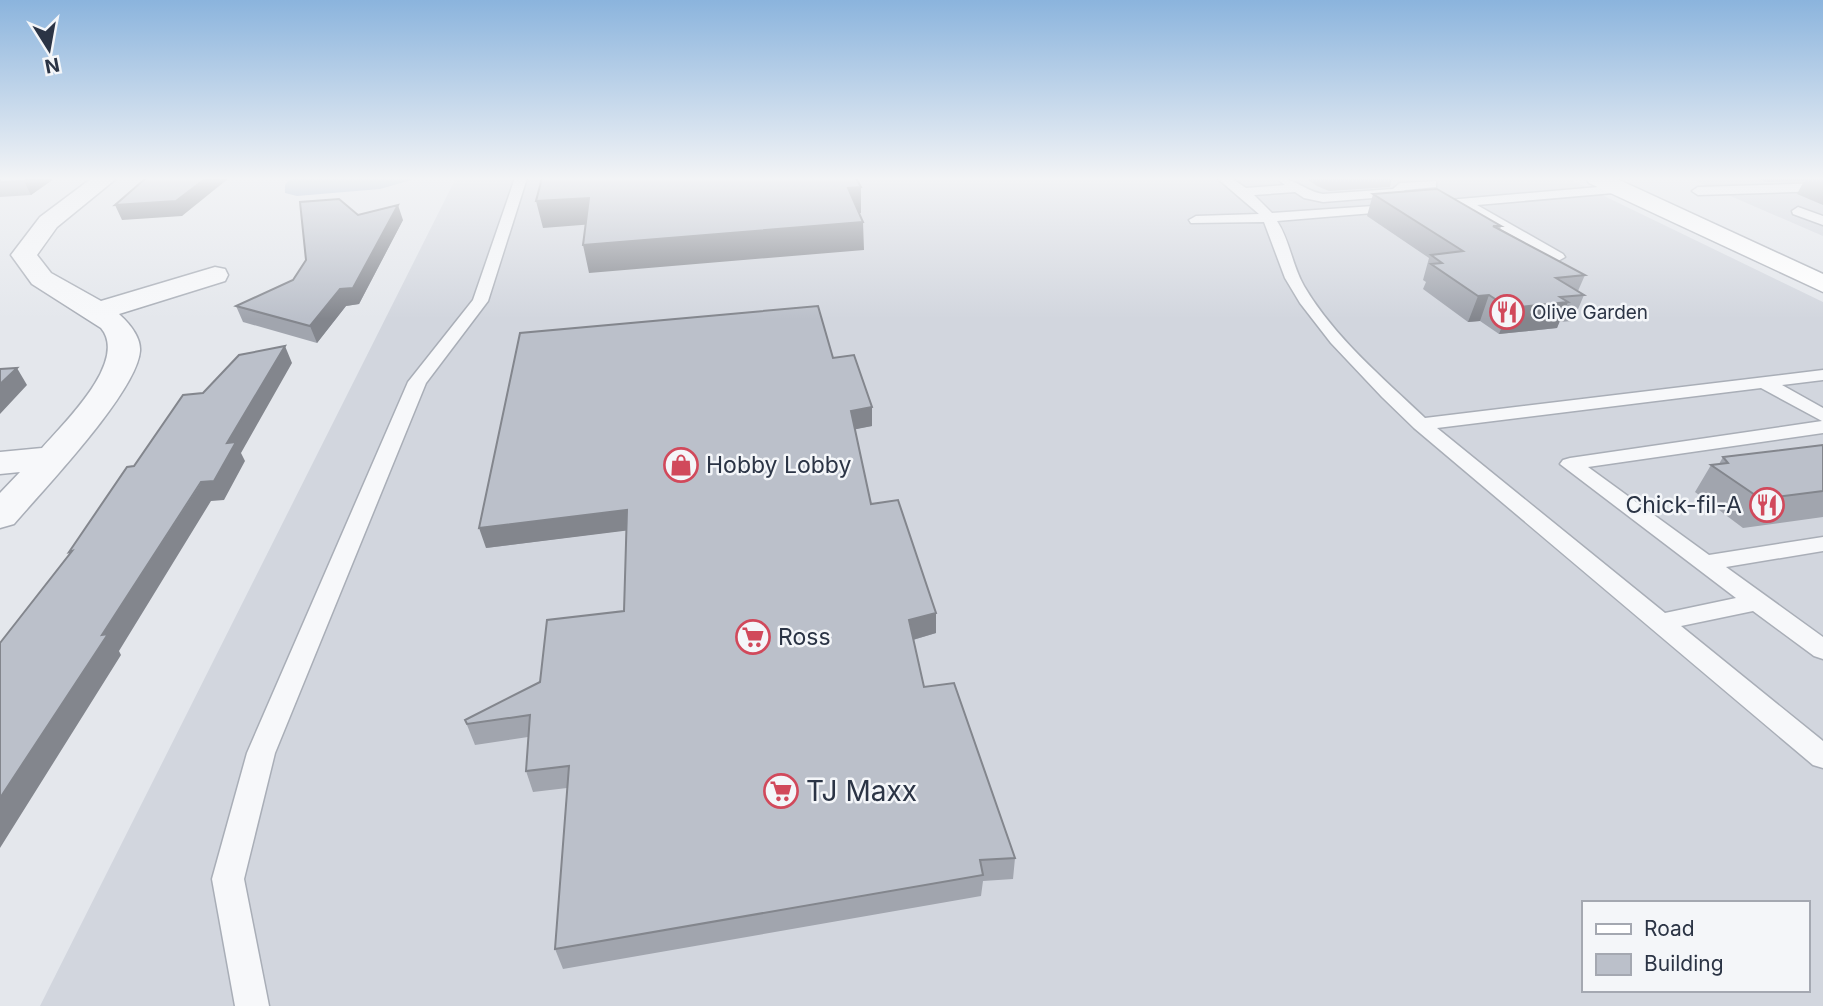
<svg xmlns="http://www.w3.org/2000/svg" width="1823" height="1006" viewBox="0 0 1823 1006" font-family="Inter,sans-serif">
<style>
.built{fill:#d2d6de;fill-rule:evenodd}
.water{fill:#9fb4cc}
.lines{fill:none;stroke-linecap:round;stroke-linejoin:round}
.service-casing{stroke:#a9aeb7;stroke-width:3}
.minor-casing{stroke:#a9aeb7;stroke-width:3}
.secondary-casing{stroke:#a9aeb7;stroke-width:3}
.service{fill:#f7f8fa;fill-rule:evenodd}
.minor{fill:#f7f8fa;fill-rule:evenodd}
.secondary{fill:#fff;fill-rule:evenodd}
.wall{fill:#a1a5ae}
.shaded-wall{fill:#83868d}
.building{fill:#bbc0ca;stroke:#83868d;stroke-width:2}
.labels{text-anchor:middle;stroke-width:5;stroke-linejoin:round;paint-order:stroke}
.far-poi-label{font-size:19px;fill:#2b3445;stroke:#f4f6f9;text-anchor:start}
.poi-label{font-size:23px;fill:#2b3445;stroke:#f4f6f9;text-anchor:start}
.near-poi-label{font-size:28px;fill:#2b3445;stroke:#f4f6f9;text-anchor:start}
</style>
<rect width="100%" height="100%" fill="#e4e7ec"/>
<path class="built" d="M456,178H1567L1823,302V1006H40ZM1583,903H1807V990H1583Z
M1689,178H1823V236Z"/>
<path class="water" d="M291,178H418L380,189L297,196L285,193V185Z"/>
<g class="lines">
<g class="service-casing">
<path id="service" d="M515,178H527L488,301L426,383L275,753L244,879L269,1006H235L212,879L247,753L408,382L473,300Z
M1217,178H1231L1246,188L1285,185L1276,178C1295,178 1305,191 1323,194L1393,189L1400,183L1436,181V187L1405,190L1398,196L1323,202L1304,198L1295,192L1254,195L1272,213L1402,204L1403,207L1397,211L1277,221C1290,241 1292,265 1304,286C1334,337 1383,378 1425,418L1823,370V380L1782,385L1823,408V433L1588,467L1709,555L1823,537V551L1726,567L1823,637V659L1814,656L1753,611L1681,626L1823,741V768L1813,765L1414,428L1382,397L1331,343L1300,303L1285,278L1264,222L1191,223L1189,220L1196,216L1259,214ZM1761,388L1822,421L1570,458L1563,460L1560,464L1736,598L1665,613L1437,428Z
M1823,183V191L1698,195L1692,191L1698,187Z
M1621,185L1627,189L1625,192L1477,205L1563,254L1565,257L1558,261L1461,207L1436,209L1430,205L1436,201Z
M1798,207L1823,216V225L1793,214L1792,211Z"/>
</g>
<g class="minor-casing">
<path id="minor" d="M92,178H117L57,227L37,255L51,273L101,301L215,267L225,269L228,275L225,281L119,314C129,323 141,337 140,351C137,392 43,490 14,524L0,528V493L20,472L0,474V452L42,448C63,424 129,361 101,328L32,284L11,255L40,217Z"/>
</g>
<g class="secondary-casing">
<path id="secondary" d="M1586,178H1615L1823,274V292L1589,183Z"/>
</g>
<use href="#service" class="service"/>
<use href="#minor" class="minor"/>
<use href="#secondary" class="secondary"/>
</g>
<path class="wall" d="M0,178H55L31,195L0,197Z
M1305,178H1392L1390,187L1329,191L1317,186Z
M1756,178H1823V205L1797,194L1804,181L1766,182Z
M1373,194L1501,226L1500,230L1585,275L1578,291L1584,295L1573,321L1559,322L1557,328L1499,334L1480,321L1468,322L1423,289L1426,282L1423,280L1429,258L1367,216Z
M358,215L403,220L359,304L346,306L317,343L243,322L236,306L293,280L306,260Z
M833,358L872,426L855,429L871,504L936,633L913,640L924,687L1015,858L1013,879L983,881L981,896L563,969L555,949L567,788L533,792L526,771L528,737L475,745L465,720L540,682L624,611L626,530L486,548Z
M1823,445V517L1743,528L1695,492L1711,465L1719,464L1723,457Z"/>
<path class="shaded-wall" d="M28,178H55L31,195L24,181Z
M206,178H229L182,216L122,220L115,205Z
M861,187V213L849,214L848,188Z
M589,198L594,224L543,228L536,201Z
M398,205L403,220L359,304L346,306L317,343L310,326Z
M863,222L864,250L589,273L583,245Z
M1489,295L1480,321L1468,322L1478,296Z
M1568,302L1557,328L1499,334L1509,308Z
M285,346L292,363L241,453L245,461L224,500L211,501L119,651L121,655L0,848V798L102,635L227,443Z
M17,368L27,385L0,414V384Z
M872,407V426L852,430L851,411Z
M627,510L631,530L486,548L479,528Z
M936,613V633L909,641V620Z"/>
<path class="building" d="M0,178H28L24,181L0,182Z
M146,178H206L176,201L115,205Z
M542,178H856L861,187L848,188L863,222L583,245L589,198L536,201Z
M1437,189L1501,226H1493L1585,275L1556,278L1584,295L1560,297L1568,302L1509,308L1489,295L1478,296L1431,264L1442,263L1431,255L1463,251L1373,194Z
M339,199L358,215L398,205L353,288L340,289L310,326L236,306L293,280L306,260L300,202Z
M818,306L833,358L854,355L872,407L851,411L871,504L898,500L936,613L909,620L924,687L954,683L1015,858L980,860L983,875L555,949L569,766L526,771L530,715L467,724L465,720L540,682L547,620L624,611L627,510L479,528L520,333Z
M285,346L227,443L236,442L214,481L201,482L102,635L108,634L0,798V643L72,551L69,552L127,467L134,466L183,395L203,393L239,355Z
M17,368L0,384V369Z
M1823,445V491L1761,499L1711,465L1728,463L1723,457Z"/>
<linearGradient id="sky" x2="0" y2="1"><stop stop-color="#8bb4dd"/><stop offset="0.56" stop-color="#f3f4f6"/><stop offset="1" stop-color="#f3f4f6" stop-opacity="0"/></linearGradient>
<rect width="1823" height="319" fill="url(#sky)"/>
<defs>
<g id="restaurant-ring" transform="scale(1.75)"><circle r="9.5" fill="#f4f6f9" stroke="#d1495b" stroke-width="1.5"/><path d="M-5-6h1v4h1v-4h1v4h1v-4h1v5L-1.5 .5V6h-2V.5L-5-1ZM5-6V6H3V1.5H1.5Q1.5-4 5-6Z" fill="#d1495b"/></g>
<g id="shop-ring" transform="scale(1.75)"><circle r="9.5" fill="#f4f6f9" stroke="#d1495b" stroke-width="1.5"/><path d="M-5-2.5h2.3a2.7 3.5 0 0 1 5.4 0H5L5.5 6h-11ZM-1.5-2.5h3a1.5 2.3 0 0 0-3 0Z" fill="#d1495b"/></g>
<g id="supermarket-ring" transform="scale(1.75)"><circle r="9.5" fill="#f4f6f9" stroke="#d1495b" stroke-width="1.5"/><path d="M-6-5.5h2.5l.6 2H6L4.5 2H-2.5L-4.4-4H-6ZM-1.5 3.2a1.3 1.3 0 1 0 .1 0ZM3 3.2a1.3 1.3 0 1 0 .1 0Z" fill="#d1495b"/></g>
</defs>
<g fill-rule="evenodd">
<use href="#restaurant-ring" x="1507" y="312"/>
<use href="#shop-ring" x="681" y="465"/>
<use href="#restaurant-ring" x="1767" y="505"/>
<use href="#supermarket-ring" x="753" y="637"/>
<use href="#supermarket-ring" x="781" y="791"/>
</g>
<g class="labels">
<g class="far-poi-label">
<text x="1532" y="319">Olive Garden</text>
</g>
<g class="poi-label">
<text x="706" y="473">Hobby Lobby</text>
<text x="1742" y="513" text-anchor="end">Chick-fil-A</text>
<text x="778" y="645">Ross</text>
</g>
<g class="near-poi-label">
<text x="806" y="801">TJ Maxx</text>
</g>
</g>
<rect x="1582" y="901" width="228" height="91" fill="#f4f6f9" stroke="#a4a8b1" stroke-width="2"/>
<rect x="1596" y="924" width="35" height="10" fill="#ffffff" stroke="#a4a8b1" stroke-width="2"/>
<text x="1644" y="936" font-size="21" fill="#2b3445">Road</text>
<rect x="1596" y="954" width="35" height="21" fill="#bbc0ca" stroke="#a4a8b1" stroke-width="2"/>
<text x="1644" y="971" font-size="21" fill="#2b3445">Building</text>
<g transform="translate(49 49) rotate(169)" stroke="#f4f6f9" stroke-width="5" paint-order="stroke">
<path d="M0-5L12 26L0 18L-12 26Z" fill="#2b3445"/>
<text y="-10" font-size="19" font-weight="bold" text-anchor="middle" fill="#2b3445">N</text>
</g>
</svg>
